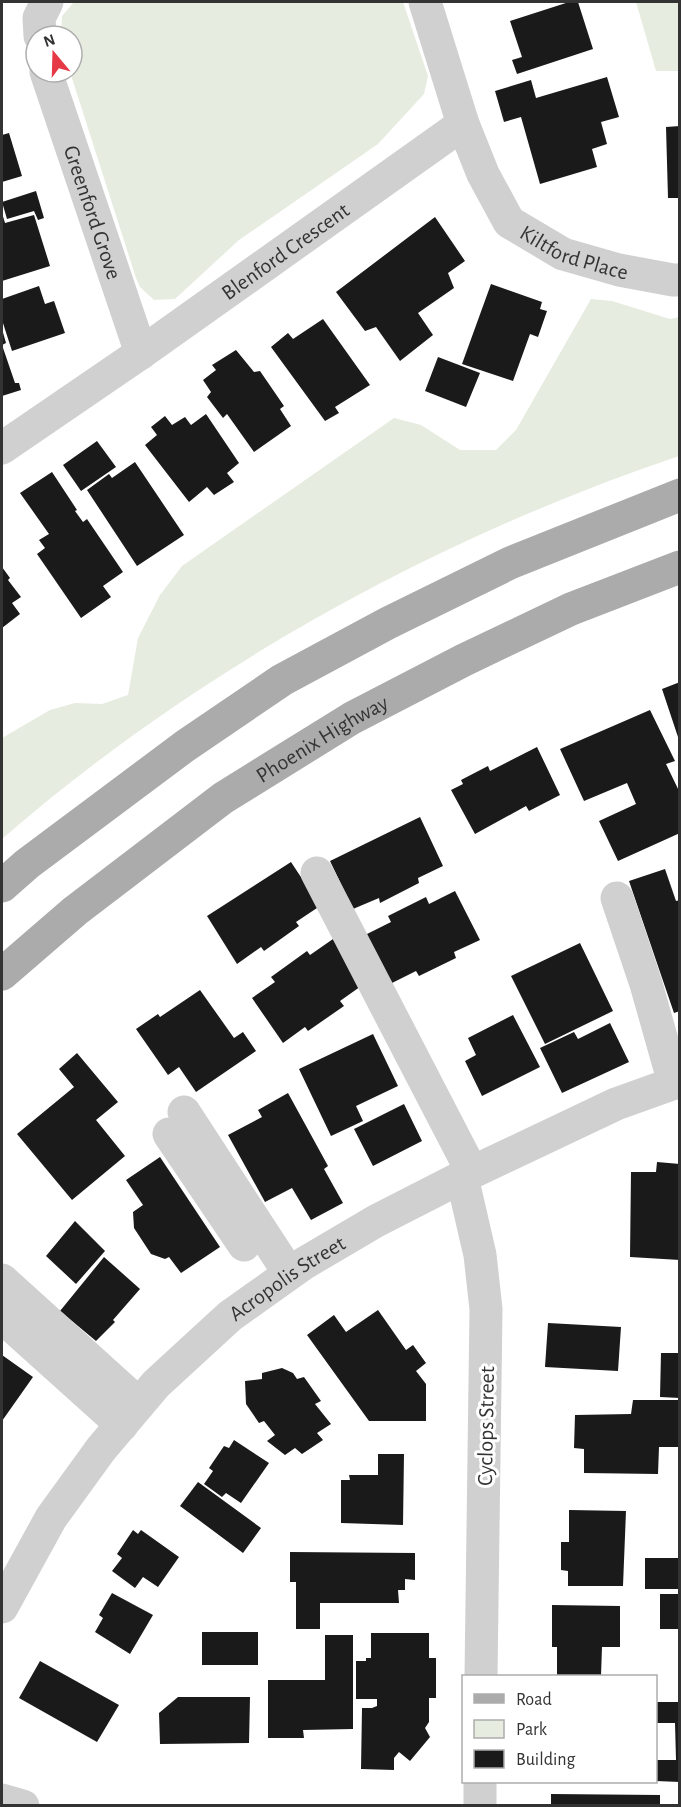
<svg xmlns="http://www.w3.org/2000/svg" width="681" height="1807" viewBox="0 0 681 1807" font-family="'Alegreya Sans',sans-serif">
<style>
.green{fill:#e6ecdf}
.building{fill:#1a1a1a}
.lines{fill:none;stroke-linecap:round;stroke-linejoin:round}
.minor{stroke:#d0d0d0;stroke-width:33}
.major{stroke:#ababab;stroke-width:33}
.labels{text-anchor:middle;stroke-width:6;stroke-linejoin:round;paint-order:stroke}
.street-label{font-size:22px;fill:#333;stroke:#fff}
</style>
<rect width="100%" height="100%" fill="#fff"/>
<path class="green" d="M74,2H403L428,76L424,94L378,144L239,240L175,299L154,300L140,287L136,278L70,72H72V36H61L62,16Z
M636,2H679V71H656Z
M591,299L612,301L670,319L679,317V456C436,538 196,670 2,839V738L50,710L75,703L102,704L128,695L138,638L160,595L182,566L394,418L421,425L460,450H496L516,430Z"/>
<path class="building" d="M569,2H578L593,49L517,74L512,60L522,57L510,21Z
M607,77L619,117L601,122L607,144L592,149L597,167L540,184L521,117L504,122L495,91L531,80L536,98Z
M680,126V198H668L666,127Z
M9,133L22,176L2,182V135Z
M36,191L44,218L38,220L34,211L7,219L2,202Z
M2,213L5,223L34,215L50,266L2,281Z
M435,217L465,261L448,273L454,288L418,313L433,335L400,361L376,327L365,331L336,292Z
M491,284L542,302L540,309L547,311L538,337L530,334L513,381L462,364Z
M39,286L45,304L54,301L65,333L12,351L2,320V299Z
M323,319L370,385L335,407L339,413L325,421L271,347L288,333L293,339Z
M2,329L6,343L2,345L15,383H19L21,390L2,396Z
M236,350L254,372L260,371L284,406L280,409L291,426L254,452L227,414L223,418L207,397L211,392L203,380L216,370L212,365Z
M438,357L480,373L466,407L425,391Z
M206,414L239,463L227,473L234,482L214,495L207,487L189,502L145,445L157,435L151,427L165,416L172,425L185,417L191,425Z
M97,441L116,467L81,491L63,465Z
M135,462L184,535L137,566L87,490L109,474L112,478Z
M52,472L77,510L75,511L83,522L87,519L123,572L103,586L111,597L81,618L37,554L45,548L39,540L49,534L20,493Z
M2,567L10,578L8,580L21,597L12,603L20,614L2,628Z
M680,682V740H679L662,689Z
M650,710L675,761L666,764L680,793V833L618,861L599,821L636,804L627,783L584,801L560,749Z
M537,747L560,795L529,811L526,806L475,834L451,790L463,784L461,780L488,766L490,771Z
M420,817L443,866L418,878L419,883L380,903L379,898L353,909L330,861Z
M291,862L320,906L296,922L299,926L264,951L261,947L237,964L207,916Z
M665,869L676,901L680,900V1011L674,1013L629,881Z
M455,891L480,940L454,952L456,958L419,976L416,971L390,984L365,935L391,922L388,916L426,897L429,904Z
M333,939L364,984L340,1001L344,1006L308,1031L305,1027L283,1043L252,998L275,982L271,977L307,951L310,955Z
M580,943L613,1011L545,1044L511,976Z
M200,990L234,1038L243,1032L256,1051L196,1092L179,1067L168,1075L136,1029L158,1014L160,1017Z
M513,1015L540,1067L482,1096L465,1061L476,1055L468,1038Z
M610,1023L629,1062L562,1093L540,1048L574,1032L578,1039Z
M373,1034L398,1086L356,1106L363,1121L331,1136L299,1069Z
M77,1053L118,1102L96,1120L125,1156L72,1200L17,1134L74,1087L59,1069Z
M288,1093L328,1166L324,1169L343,1203L311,1220L292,1188L265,1202L228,1135L262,1117L258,1110Z
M404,1104L422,1141L373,1166L354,1129Z
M160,1157L220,1247L181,1273L169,1257L165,1259L151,1254L134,1228L133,1212L143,1205L126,1180Z
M657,1162L680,1164V1260L630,1257L631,1172H656Z
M75,1221L105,1251L76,1284L46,1256Z
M104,1257L140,1289L113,1320L115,1322L96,1341L60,1311Z
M378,1310L406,1350L413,1345L426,1363L416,1371L426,1384V1421H369L307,1335L334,1315L346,1332Z
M548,1323L621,1327L618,1371L545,1367Z
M661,1353H680V1398L660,1397Z
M2,1355L33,1377L2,1421Z
M282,1368L293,1373L297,1379L304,1377L321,1401L315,1404L331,1424L317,1433L323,1440L302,1454L295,1448L285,1455L267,1441L275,1435L264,1421L259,1423L246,1404L245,1381L262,1379V1373Z
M633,1400H680V1447H659L658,1474L584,1473V1449L574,1448L575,1415L631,1414Z
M234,1440L269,1463L241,1503L226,1493L222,1497L204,1484L213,1471L209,1468L224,1446L229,1448Z
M378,1454H404L403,1525L341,1523V1480H350L349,1475H378Z
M198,1482L261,1528L243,1553L180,1506Z
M569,1510L626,1511L623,1586H568V1571L561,1570V1542H569Z
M133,1530L138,1534L141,1530L179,1557L158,1587L143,1577L135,1588L112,1571L122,1558L117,1554Z
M290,1552L415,1553V1580L405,1579V1590H398L399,1603H320V1629H296V1582H290Z
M645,1558H680V1589H645Z
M112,1593L153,1615L130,1654L95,1632L103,1618L99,1615Z
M660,1594H680V1629H660Z
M552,1605L620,1606V1647H602L601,1676H557V1647H552Z
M202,1632H258V1665H202Z
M371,1633H429V1658H436V1698H429V1722L425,1728L430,1737L410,1761L399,1752L394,1758V1770L361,1769L362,1708H372L377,1706V1699H356V1661H366V1658H371Z
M325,1635H353V1729L303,1730L304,1738H268V1680H325Z
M40,1661L119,1705L97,1742L19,1698Z
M178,1697H250L249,1743L160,1744L159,1713Z
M656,1702H680V1782L656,1781V1760H676L675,1723H656Z
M551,1794L660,1795V1806H551Z"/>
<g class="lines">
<g class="minor">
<path id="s1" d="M425,2L463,124L483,174L509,222L563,254L619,270L673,280H680"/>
<path d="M40,36L39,18L47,2"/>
<path id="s2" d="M46,72L141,353"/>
<path id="s3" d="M2,448L141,353L463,124"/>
<path d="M317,873L472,1172"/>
<path d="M617,898L646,984L674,1083"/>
<path d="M184,1112L289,1273"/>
<path d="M169,1134L244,1245"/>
<path d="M462,1177L480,1255L486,1309L481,1676"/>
<path d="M2,1280L139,1404"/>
<path d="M2,1317L122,1425"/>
<path id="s4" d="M2,1607L51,1518L101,1449L156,1384L230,1316L303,1264L376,1221L462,1177L616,1104L680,1081"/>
<path d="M2,1800L23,1806"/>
<path d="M480,1806V1782"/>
</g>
<g class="major">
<path d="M2,886L27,864L185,746L282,680L388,623L510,563L680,495"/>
<path id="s5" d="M2,974L75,911L223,798L352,718L464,660L571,609L680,567"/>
</g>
</g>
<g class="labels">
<g class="street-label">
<text dy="8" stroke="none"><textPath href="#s2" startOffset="148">Greenford Grove</textPath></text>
<text dy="8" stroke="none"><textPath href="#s1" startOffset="309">Kiltford Place</textPath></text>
<text dy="8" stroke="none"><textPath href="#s3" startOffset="345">Blenford Crescent</textPath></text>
<text dy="8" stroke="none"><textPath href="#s5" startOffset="398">Phoenix Highway</textPath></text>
<text dy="8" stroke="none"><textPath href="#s4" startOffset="441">Acropolis Street</textPath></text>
<text transform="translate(485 1426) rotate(-89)" y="8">Cyclops Street</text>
</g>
</g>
<rect width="681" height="1807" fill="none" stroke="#333333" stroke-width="6"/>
<rect x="462" y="1675" width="195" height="108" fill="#ffffff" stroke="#adadad" stroke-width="1.5"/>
<rect x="474" y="1694" width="30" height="9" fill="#ababab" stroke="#adadad" stroke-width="1.5"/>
<text x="516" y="1705" font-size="18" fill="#333333">Road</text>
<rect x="474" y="1720" width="30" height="18" fill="#e6ecdf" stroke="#adadad" stroke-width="1.5"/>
<text x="516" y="1735" font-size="18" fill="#333333">Park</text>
<rect x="474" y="1750" width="30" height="18" fill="#1a1a1a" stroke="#adadad" stroke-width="1.5"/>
<text x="516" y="1765" font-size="18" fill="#333333">Building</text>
<g transform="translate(54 54) rotate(341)"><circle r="28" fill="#ffffff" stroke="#adadad" stroke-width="1.5"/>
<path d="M0-4.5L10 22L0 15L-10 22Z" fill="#e63946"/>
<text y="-9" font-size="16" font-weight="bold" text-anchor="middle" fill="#333333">N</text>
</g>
</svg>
